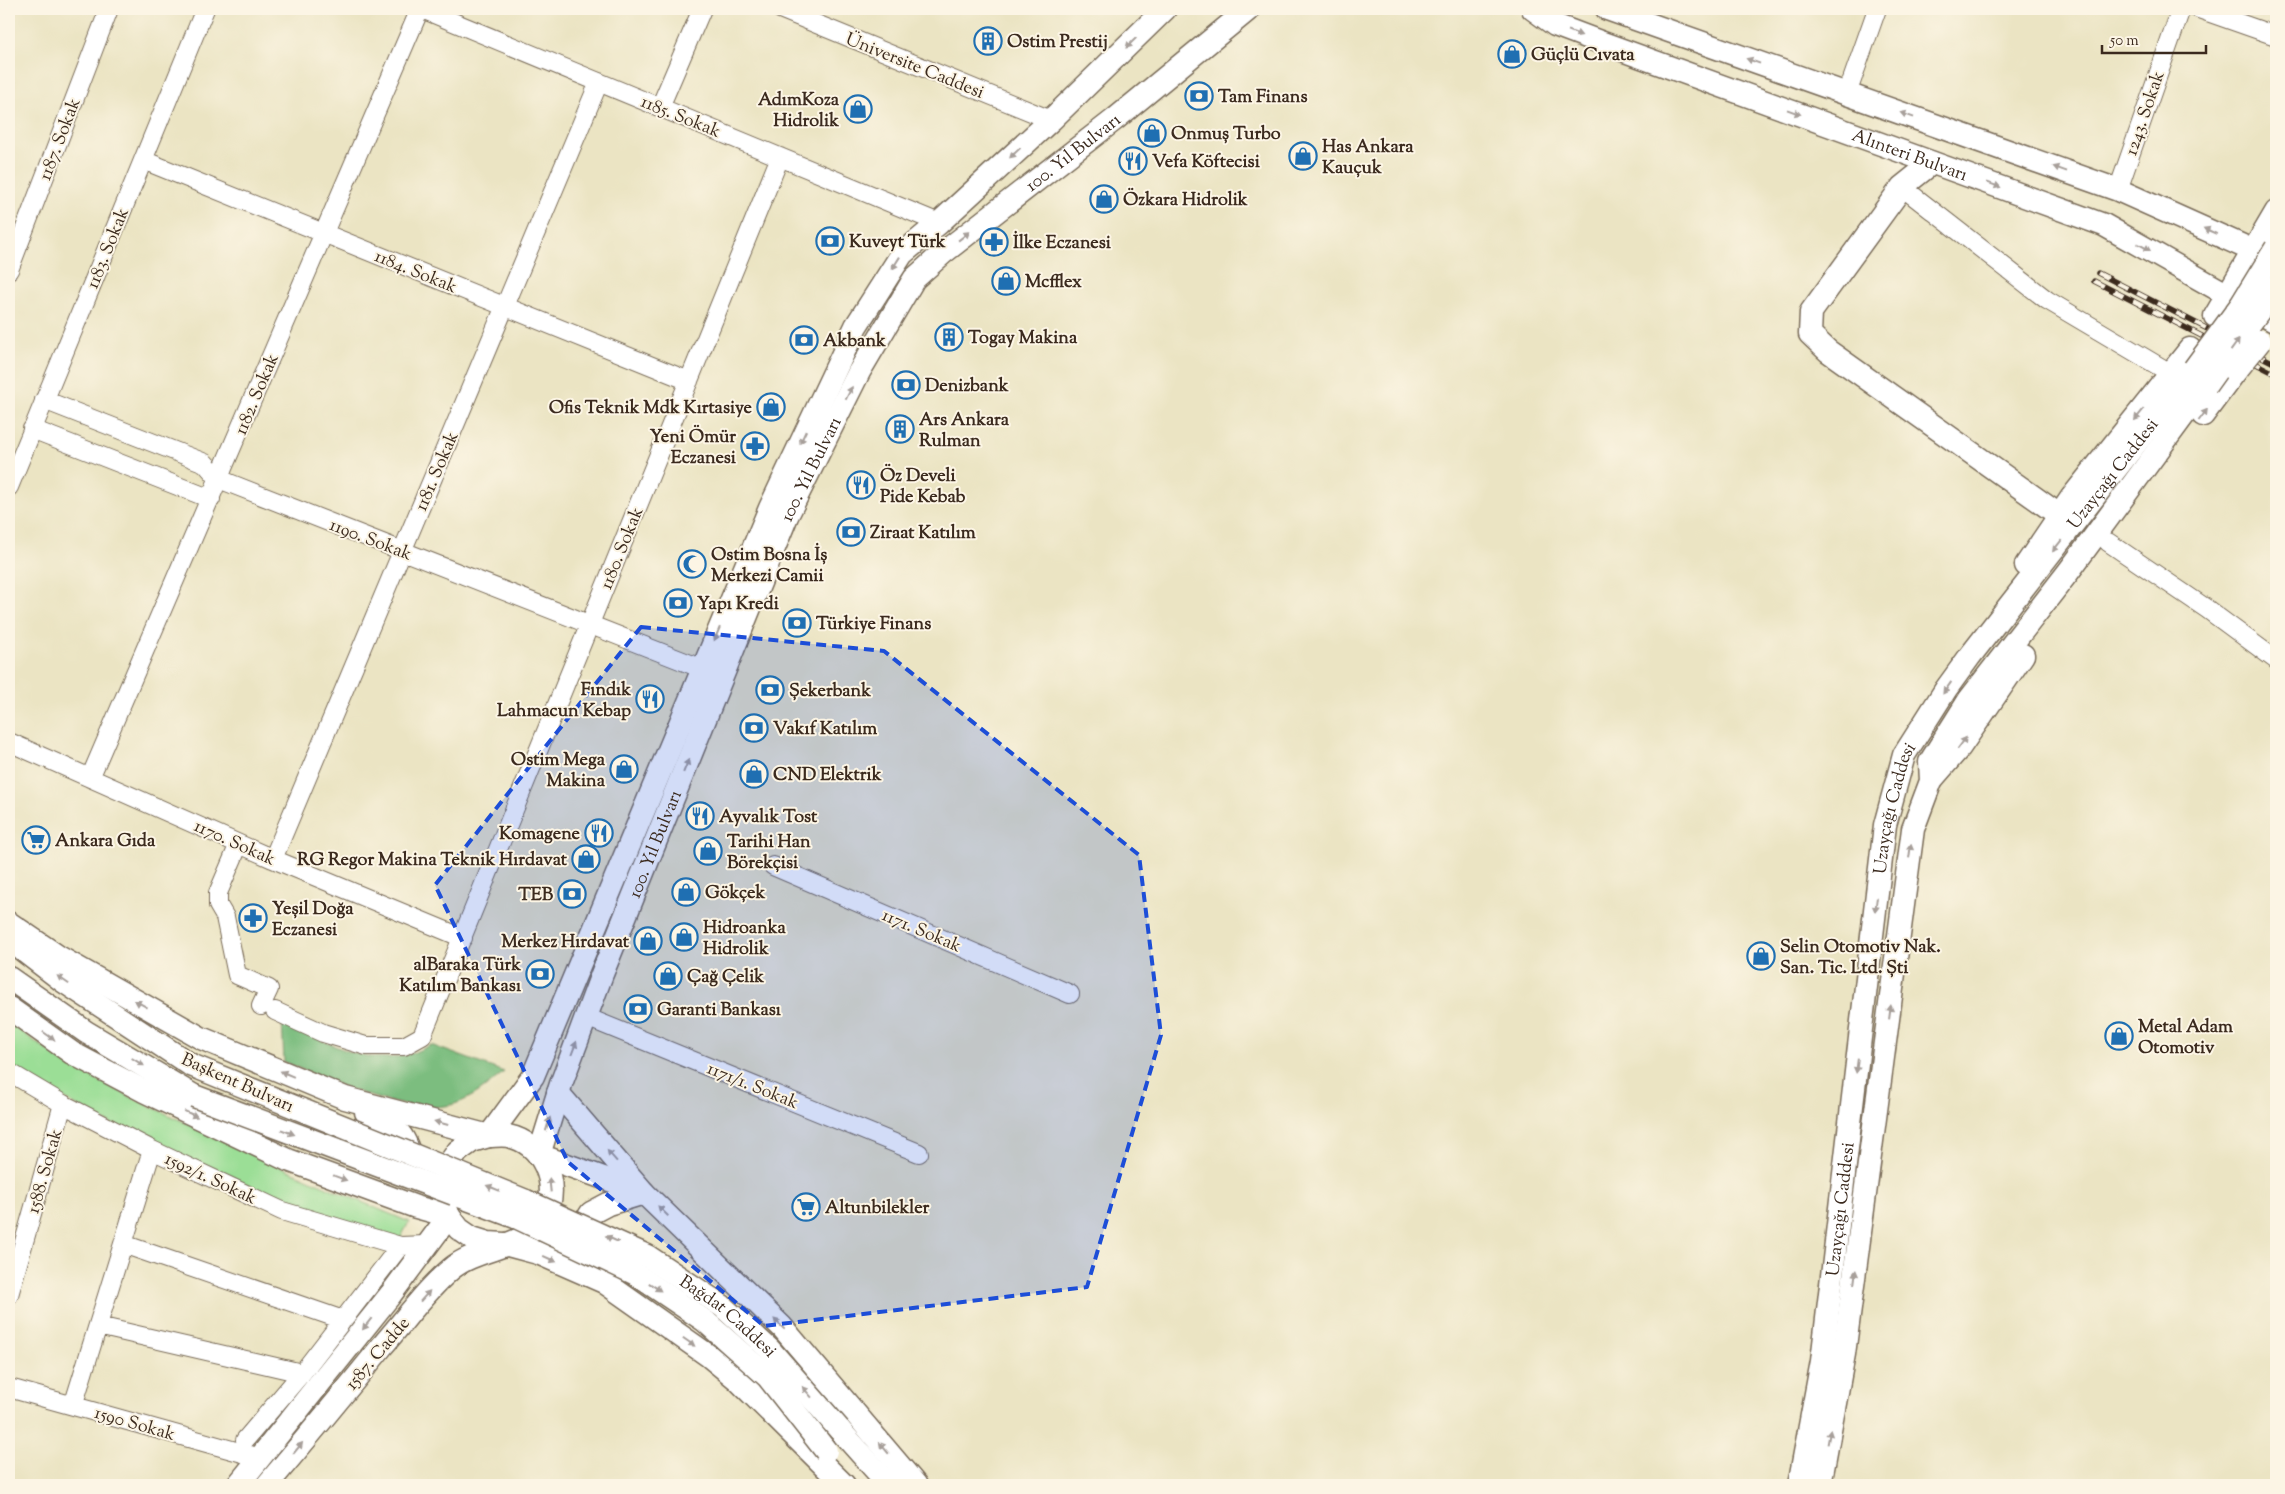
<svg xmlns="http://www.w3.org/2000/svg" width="2285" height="1494" viewBox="0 0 2285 1494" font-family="'Sorts Mill Goudy',serif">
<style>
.green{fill:#9bde96;stroke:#6b845a}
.forest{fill:#7cbd7f;stroke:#5c744e}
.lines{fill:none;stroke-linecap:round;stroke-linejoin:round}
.minor-casing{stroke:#796b58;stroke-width:20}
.major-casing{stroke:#796b58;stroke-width:25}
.minor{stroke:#fff;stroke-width:18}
.major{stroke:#fff;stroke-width:22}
.rail-casing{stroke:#3b2a1e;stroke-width:5.5}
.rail{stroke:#fcf5e5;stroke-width:4;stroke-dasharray:11;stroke-linecap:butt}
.major-bridge-casing{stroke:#796b58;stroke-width:25;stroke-linecap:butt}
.major-bridge{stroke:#fff;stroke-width:22}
.oneway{fill:#a79f9a}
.marked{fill:#1d4ed8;fill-opacity:0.2;stroke:#1d4ed8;stroke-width:4;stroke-dasharray:10 6;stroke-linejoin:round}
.labels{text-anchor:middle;stroke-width:4;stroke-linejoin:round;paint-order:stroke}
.poi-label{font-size:18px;font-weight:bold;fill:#3b2a1e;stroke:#fcf5e5;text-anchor:start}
.street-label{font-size:18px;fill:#3b2a1e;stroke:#fcf5e5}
</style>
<rect width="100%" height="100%" fill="#fcf5e5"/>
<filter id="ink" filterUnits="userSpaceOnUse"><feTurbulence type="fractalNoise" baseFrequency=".02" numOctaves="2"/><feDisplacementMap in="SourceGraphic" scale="10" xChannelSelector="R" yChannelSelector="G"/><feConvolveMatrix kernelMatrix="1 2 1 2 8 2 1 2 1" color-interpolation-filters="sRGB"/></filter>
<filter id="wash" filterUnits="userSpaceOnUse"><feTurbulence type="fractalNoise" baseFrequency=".0096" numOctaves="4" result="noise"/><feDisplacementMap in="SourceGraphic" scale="20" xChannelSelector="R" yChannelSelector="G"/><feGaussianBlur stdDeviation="1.12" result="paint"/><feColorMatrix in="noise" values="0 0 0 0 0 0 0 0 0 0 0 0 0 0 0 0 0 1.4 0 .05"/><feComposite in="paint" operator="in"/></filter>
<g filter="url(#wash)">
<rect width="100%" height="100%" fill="#ebe4c3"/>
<path class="green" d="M9,1021C56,1062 113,1089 169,1115C248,1153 328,1188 409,1222L400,1239L335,1221L246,1187L94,1116L9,1066Z"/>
<path class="forest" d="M282,1021C319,1038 361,1065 402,1056C412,1054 422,1049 431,1045L504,1072C487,1086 468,1103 445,1106C397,1114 328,1080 284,1062Z"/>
</g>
<g filter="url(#ink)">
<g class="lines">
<g class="minor-casing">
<path id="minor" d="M422,9L939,223
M780,9L1051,120
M2199,9L2276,36
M1847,94L1877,9
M660,107L702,9
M143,160L689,381
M1902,187L2047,300L2172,374
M2118,190L2181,9
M9,270L109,9
M44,400L205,463L219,479L703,669
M32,429L211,499
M9,487L205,9
M2108,542L2207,609L2276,660
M9,742L273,859L463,938
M90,778L420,9
M239,844L218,893V905L225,917L237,975L269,989L261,1006
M273,859L599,82
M773,866L1070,994
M275,1011L323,1033L366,1046H404L422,1036L780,157
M586,1017L919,1153
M9,1072L63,1104L152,1150L282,1211L400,1246L426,1245
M123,1244L343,1320
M9,1295L63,1104
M98,1326L302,1373
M9,1388L261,1458
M73,1406L152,1150
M245,1440L302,1373L400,1246"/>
</g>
<g class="major-casing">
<g id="major">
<path id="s1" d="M1533,9L1555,25L1600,42L2104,225L2276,322"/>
<path d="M1607,9L2118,190L2254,251L2276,265"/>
<path d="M1932,163L1902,187L1811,312L1810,334L1828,351L2059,515"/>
<path d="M2215,316L2276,212"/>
<path d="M2203,415L2235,372"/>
<path d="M2026,565L2072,497L2190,349"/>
<path d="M1933,778L1960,747L2023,655"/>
<path d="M9,923L59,957L201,1038L345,1098L489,1136C495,1136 502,1135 508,1136C543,1143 561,1184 545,1216C528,1249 478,1246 451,1269C426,1290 405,1320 383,1345C345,1392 306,1439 267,1485"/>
<path d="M11,941L63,981L191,1065"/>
<path d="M9,978L86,1032L194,1096"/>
<path d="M9,1008L72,1053L144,1091L288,1160L416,1207L449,1216"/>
<path d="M558,1093L644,1193L782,1327L916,1485"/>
<path d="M366,1112C397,1129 405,1130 413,1167"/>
<path d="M489,1136L533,1076L770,508L856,326L902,254L939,223L1051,120L1165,9"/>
<path d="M489,1136L472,1141L458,1151L448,1165L443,1182V1200L449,1216L459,1229L472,1238L488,1243L504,1244L538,1253L604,1282L709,1356L737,1379L844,1485"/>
<path id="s2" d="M539,1155L561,1084L602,974L787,516L859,372L914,279L943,253L1114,120L1249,9"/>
<path d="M539,1155L643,1192"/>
<path d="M460,1174L526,1201"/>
<path d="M454,1194L518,1218"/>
<path d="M578,1243L576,1237L591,1213L608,1204L644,1193"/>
<path d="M839,1429L889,1485"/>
<path d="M238,1485L391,1294L449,1216"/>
<path id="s3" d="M1799,1485L1822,1361L1885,825L1904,755L1946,689L1970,656L2194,369"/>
<path d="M1820,1485L1844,1354L1913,829L1931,781L1930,762L1969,700L2069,571L2206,385"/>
</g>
</g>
<use href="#minor" class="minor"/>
<use href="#major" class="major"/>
<g class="rail-casing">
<path id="rail" d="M2098,273L2276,364
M2094,281L2276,374"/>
</g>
<use href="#rail" class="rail"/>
<g class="major-bridge-casing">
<g id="major-bridge">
<path d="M2194,369L2241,305L2276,248"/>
<path d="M2235,372L2260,341"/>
<path d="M2206,385L2276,287"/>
<path d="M191,1065L460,1174"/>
<path d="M194,1096L454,1194"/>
<path id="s4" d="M526,1201L647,1256L722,1306L769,1349L839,1429"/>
<path d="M518,1218L634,1273L705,1321L768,1377L826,1451"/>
</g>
</g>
<use href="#major-bridge" class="major-bridge"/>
</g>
<defs><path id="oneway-solid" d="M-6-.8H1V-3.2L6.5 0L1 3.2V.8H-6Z" transform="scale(1.25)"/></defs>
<g class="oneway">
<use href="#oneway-solid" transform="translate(1575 33) rotate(21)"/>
<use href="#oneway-solid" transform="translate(1131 43) rotate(135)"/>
<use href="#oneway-solid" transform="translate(1753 61) rotate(-160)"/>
<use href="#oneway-solid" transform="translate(1794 112) rotate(20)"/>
<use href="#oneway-solid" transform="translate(1907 115) rotate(-160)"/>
<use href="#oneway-solid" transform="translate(1015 153) rotate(137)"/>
<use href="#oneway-solid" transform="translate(2060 169) rotate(-160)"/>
<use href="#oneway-solid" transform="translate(1994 185) rotate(20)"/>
<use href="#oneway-solid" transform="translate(2210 231) rotate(-156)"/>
<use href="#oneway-solid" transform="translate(964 236) rotate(-38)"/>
<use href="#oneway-solid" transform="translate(2144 247) rotate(29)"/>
<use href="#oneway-solid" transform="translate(896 263) rotate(122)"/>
<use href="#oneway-solid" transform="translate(2235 345) rotate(-54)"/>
<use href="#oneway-solid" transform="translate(849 393) rotate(-63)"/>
<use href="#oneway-solid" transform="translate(2139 415) rotate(129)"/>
<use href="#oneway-solid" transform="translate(2203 415) rotate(-53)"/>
<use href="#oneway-solid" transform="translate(803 437) rotate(115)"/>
<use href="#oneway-solid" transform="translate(2057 546) rotate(128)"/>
<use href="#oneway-solid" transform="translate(717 634) rotate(113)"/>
<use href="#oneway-solid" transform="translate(1947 688) rotate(125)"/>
<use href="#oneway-solid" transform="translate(1962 743) rotate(-54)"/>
<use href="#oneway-solid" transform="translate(686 766) rotate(-68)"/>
<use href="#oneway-solid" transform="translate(1910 851) rotate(-83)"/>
<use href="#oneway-solid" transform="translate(1876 905) rotate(97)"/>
<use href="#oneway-solid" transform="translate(63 980) rotate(-145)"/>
<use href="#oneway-solid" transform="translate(141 1004) rotate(-151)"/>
<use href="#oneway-solid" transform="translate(1890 1012) rotate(-83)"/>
<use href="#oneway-solid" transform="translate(49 1036) rotate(35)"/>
<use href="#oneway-solid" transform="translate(574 1048) rotate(-69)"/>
<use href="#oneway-solid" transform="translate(138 1062) rotate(32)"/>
<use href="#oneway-solid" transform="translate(1857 1066) rotate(97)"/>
<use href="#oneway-solid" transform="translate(287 1074) rotate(-157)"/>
<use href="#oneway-solid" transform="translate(191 1114) rotate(25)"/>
<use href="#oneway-solid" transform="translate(441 1123) rotate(-165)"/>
<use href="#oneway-solid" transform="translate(548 1124) rotate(-73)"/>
<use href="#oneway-solid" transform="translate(288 1132) rotate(21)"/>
<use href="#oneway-solid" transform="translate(612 1156) rotate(-131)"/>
<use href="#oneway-solid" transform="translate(340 1178) rotate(20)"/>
<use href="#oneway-solid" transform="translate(550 1185) rotate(-96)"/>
<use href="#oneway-solid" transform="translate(493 1188) rotate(-158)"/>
<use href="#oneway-solid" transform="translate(663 1211) rotate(-135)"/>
<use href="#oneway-solid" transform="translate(612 1239) rotate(-155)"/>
<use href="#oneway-solid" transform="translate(550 1259) rotate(24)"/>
<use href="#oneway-solid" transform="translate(1855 1277) rotate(-83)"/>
<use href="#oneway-solid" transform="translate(655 1287) rotate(34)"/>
<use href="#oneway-solid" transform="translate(425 1296) rotate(-48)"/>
<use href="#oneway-solid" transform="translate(367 1324) rotate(128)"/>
<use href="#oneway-solid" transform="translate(779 1324) rotate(-135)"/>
<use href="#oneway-solid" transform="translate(689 1342) rotate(35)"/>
<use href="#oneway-solid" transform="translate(807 1392) rotate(-131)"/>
<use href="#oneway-solid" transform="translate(1829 1437) rotate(-79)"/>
<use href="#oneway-solid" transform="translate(298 1448) rotate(-50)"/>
<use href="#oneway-solid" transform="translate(884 1448) rotate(-130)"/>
</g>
</g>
<path class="marked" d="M641,627L884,651L1139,855L1161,1035L1087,1287L764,1326L568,1162L435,885Z"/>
<defs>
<g id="building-ring" transform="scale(1.4375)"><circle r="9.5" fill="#fcf5e5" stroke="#1f6fb2" stroke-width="1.5"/><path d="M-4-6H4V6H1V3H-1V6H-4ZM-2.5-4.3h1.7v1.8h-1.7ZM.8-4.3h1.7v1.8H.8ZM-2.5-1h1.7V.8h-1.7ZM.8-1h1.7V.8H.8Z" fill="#1f6fb2"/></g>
<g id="shop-ring" transform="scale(1.4375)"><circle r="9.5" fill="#fcf5e5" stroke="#1f6fb2" stroke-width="1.5"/><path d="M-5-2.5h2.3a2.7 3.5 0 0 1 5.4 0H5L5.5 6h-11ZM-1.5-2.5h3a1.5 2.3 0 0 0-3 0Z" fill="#1f6fb2"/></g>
<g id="bank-ring" transform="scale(1.4375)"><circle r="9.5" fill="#fcf5e5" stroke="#1f6fb2" stroke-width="1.5"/><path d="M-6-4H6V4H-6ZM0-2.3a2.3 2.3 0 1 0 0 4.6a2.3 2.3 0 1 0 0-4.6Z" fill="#1f6fb2"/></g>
<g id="restaurant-ring" transform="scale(1.4375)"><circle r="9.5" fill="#fcf5e5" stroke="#1f6fb2" stroke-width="1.5"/><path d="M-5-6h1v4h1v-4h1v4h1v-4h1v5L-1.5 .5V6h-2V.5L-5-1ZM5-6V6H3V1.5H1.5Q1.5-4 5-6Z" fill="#1f6fb2"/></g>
<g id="pharmacy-ring" transform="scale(1.4375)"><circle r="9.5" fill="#fcf5e5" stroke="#1f6fb2" stroke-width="1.5"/><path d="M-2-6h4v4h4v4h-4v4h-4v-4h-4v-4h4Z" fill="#1f6fb2"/></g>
<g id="mosque-ring" transform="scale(1.4375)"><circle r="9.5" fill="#fcf5e5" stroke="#1f6fb2" stroke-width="1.5"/><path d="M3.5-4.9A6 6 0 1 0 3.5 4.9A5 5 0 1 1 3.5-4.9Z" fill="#1f6fb2"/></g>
<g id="supermarket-ring" transform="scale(1.4375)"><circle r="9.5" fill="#fcf5e5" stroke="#1f6fb2" stroke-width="1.5"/><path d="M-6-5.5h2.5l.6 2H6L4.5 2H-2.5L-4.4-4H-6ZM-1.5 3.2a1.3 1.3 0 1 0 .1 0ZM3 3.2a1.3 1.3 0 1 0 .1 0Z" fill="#1f6fb2"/></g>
</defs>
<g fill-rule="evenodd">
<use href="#building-ring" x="988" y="41"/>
<use href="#shop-ring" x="1512" y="54"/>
<use href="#bank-ring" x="1199" y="96"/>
<use href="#shop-ring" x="858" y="109"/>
<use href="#shop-ring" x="1152" y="133"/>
<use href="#shop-ring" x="1303" y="156"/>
<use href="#restaurant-ring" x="1133" y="161"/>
<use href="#shop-ring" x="1104" y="199"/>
<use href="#bank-ring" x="830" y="241"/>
<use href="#pharmacy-ring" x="994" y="242"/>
<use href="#shop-ring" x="1006" y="281"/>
<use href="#building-ring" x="949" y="337"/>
<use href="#bank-ring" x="804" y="340"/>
<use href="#bank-ring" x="906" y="385"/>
<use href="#shop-ring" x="771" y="407"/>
<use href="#building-ring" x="900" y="429"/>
<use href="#pharmacy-ring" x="755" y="446"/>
<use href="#restaurant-ring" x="861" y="485"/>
<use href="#bank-ring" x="851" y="532"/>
<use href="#mosque-ring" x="692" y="564"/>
<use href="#bank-ring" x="678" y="603"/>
<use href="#bank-ring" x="797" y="623"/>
<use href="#bank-ring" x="770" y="690"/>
<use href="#restaurant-ring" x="650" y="699"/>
<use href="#bank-ring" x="754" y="728"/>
<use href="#shop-ring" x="624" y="769"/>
<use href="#shop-ring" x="754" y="774"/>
<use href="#restaurant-ring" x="700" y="816"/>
<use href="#restaurant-ring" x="599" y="833"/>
<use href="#supermarket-ring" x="36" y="840"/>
<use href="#shop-ring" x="708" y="851"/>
<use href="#shop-ring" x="586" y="859"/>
<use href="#shop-ring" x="686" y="892"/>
<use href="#bank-ring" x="572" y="894"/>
<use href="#pharmacy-ring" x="253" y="918"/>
<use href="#shop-ring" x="684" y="937"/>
<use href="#shop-ring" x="648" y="941"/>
<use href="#shop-ring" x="1761" y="956"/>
<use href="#bank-ring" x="540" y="974"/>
<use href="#shop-ring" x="668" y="976"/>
<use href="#bank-ring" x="638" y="1009"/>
<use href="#shop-ring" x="2119" y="1036"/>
<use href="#supermarket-ring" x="806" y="1207"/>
</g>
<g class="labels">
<g class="poi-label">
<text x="1007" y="47">Ostim Prestij</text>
<text x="1531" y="60">Güçlü Cıvata</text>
<text x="1218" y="102">Tam Finans</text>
<text x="839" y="105" text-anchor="end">AdımKoza<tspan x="839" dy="21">Hidrolik</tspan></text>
<text x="1171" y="139">Onmuş Turbo</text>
<text x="1322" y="152">Has Ankara<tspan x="1322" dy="21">Kauçuk</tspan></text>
<text x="1152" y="167">Vefa Köftecisi</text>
<text x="1123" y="205">Özkara Hidrolik</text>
<text x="849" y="247">Kuveyt Türk</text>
<text x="1013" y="248">İlke Eczanesi</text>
<text x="1025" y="287">Mcfflex</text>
<text x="968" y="343">Togay Makina</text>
<text x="823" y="346">Akbank</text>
<text x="925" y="391">Denizbank</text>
<text x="752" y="413" text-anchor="end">Ofis Teknik Mdk Kırtasiye</text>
<text x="919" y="425">Ars Ankara<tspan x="919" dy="21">Rulman</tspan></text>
<text x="736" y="442" text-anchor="end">Yeni Ömür<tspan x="736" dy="21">Eczanesi</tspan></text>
<text x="880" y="481">Öz Develi<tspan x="880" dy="21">Pide Kebab</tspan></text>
<text x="870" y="538">Ziraat Katılım</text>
<text x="711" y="560">Ostim Bosna İş<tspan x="711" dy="21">Merkezi Camii</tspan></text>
<text x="697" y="609">Yapı Kredi</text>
<text x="816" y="629">Türkiye Finans</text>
<text x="631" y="695" text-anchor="end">Fındık<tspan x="631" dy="21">Lahmacun Kebap</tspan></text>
<text x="789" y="696">Şekerbank</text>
<text x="773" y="734">Vakıf Katılım</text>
<text x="605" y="765" text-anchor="end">Ostim Mega<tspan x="605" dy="21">Makina</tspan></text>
<text x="773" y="780">CND Elektrik</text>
<text x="719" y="822">Ayvalık Tost</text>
<text x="580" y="839" text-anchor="end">Komagene</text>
<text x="55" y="846">Ankara Gıda</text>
<text x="727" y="847">Tarihi Han<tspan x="727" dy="21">Börekçisi</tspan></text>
<text x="567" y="865" text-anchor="end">RG Regor Makina Teknik Hırdavat</text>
<text x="705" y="898">Gökçek</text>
<text x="553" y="900" text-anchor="end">TEB</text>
<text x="272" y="914">Yeşil Doğa<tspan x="272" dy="21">Eczanesi</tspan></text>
<text x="703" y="933">Hidroanka<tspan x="703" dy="21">Hidrolik</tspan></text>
<text x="629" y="947" text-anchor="end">Merkez Hırdavat</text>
<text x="1780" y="952">Selin Otomotiv Nak.<tspan x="1780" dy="21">San. Tic. Ltd. Şti</tspan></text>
<text x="521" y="970" text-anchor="end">alBaraka Türk<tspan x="521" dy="21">Katılım Bankası</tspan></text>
<text x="687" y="982">Çağ Çelik</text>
<text x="657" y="1015">Garanti Bankası</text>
<text x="2138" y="1032">Metal Adam<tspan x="2138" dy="21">Otomotiv</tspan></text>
<text x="825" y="1213">Altunbilekler</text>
</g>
<g class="street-label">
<text transform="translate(915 65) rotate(22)" y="6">Üniversite Caddesi</text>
<text transform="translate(2144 113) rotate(-71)" y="6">1243. Sokak</text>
<text transform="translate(681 116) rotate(22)" y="6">1185. Sokak</text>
<text transform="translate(59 139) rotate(-69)" y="6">1187. Sokak</text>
<text dy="6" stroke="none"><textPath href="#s2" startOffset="1158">100. Yıl Bulvarı</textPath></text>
<text dy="6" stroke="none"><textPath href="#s1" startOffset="405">Alınteri Bulvarı</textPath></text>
<text transform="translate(107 248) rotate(-68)" y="6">1183. Sokak</text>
<text transform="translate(416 271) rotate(22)" y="6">1184. Sokak</text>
<text transform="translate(256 394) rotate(-67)" y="6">1182. Sokak</text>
<text dy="6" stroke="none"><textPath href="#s2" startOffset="738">100. Yıl Bulvarı</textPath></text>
<text transform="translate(436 471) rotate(-67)" y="6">1181. Sokak</text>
<text dy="6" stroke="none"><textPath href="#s3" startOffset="1089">Uzayçağı Caddesi</textPath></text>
<text transform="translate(371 539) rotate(21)" y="6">1190. Sokak</text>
<text transform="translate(621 548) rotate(-68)" y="6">1180. Sokak</text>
<text dy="6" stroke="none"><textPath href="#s3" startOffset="684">Uzayçağı Caddesi</textPath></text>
<text transform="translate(235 842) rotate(24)" y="6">1170. Sokak</text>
<text dy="6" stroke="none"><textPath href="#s2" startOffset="332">100. Yıl Bulvarı</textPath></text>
<text transform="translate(922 930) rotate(23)" y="6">1171. Sokak</text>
<text transform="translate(238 1082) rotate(24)" y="6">Başkent Bulvarı</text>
<text transform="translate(753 1085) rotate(22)" y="6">1171/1. Sokak</text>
<text transform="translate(44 1171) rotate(-74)" y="6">1588. Sokak</text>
<text transform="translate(211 1178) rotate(25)" y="6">1592/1. Sokak</text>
<text dy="6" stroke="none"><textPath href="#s3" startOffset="279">Uzayçağı Caddesi</textPath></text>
<text dy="6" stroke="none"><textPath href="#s4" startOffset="234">Bağdat Caddesi</textPath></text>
<text transform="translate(377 1353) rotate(-50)" y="6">1587. Cadde</text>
<text transform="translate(135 1423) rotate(16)" y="6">1590 Sokak</text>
</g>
</g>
<rect width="2285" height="1494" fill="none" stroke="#fcf5e5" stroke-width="30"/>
<path d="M2102 45v8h104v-8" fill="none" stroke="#3b2a1e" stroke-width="2.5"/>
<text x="2110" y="45" font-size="15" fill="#3b2a1e" stroke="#fcf5e5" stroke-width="4" paint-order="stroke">50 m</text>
</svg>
